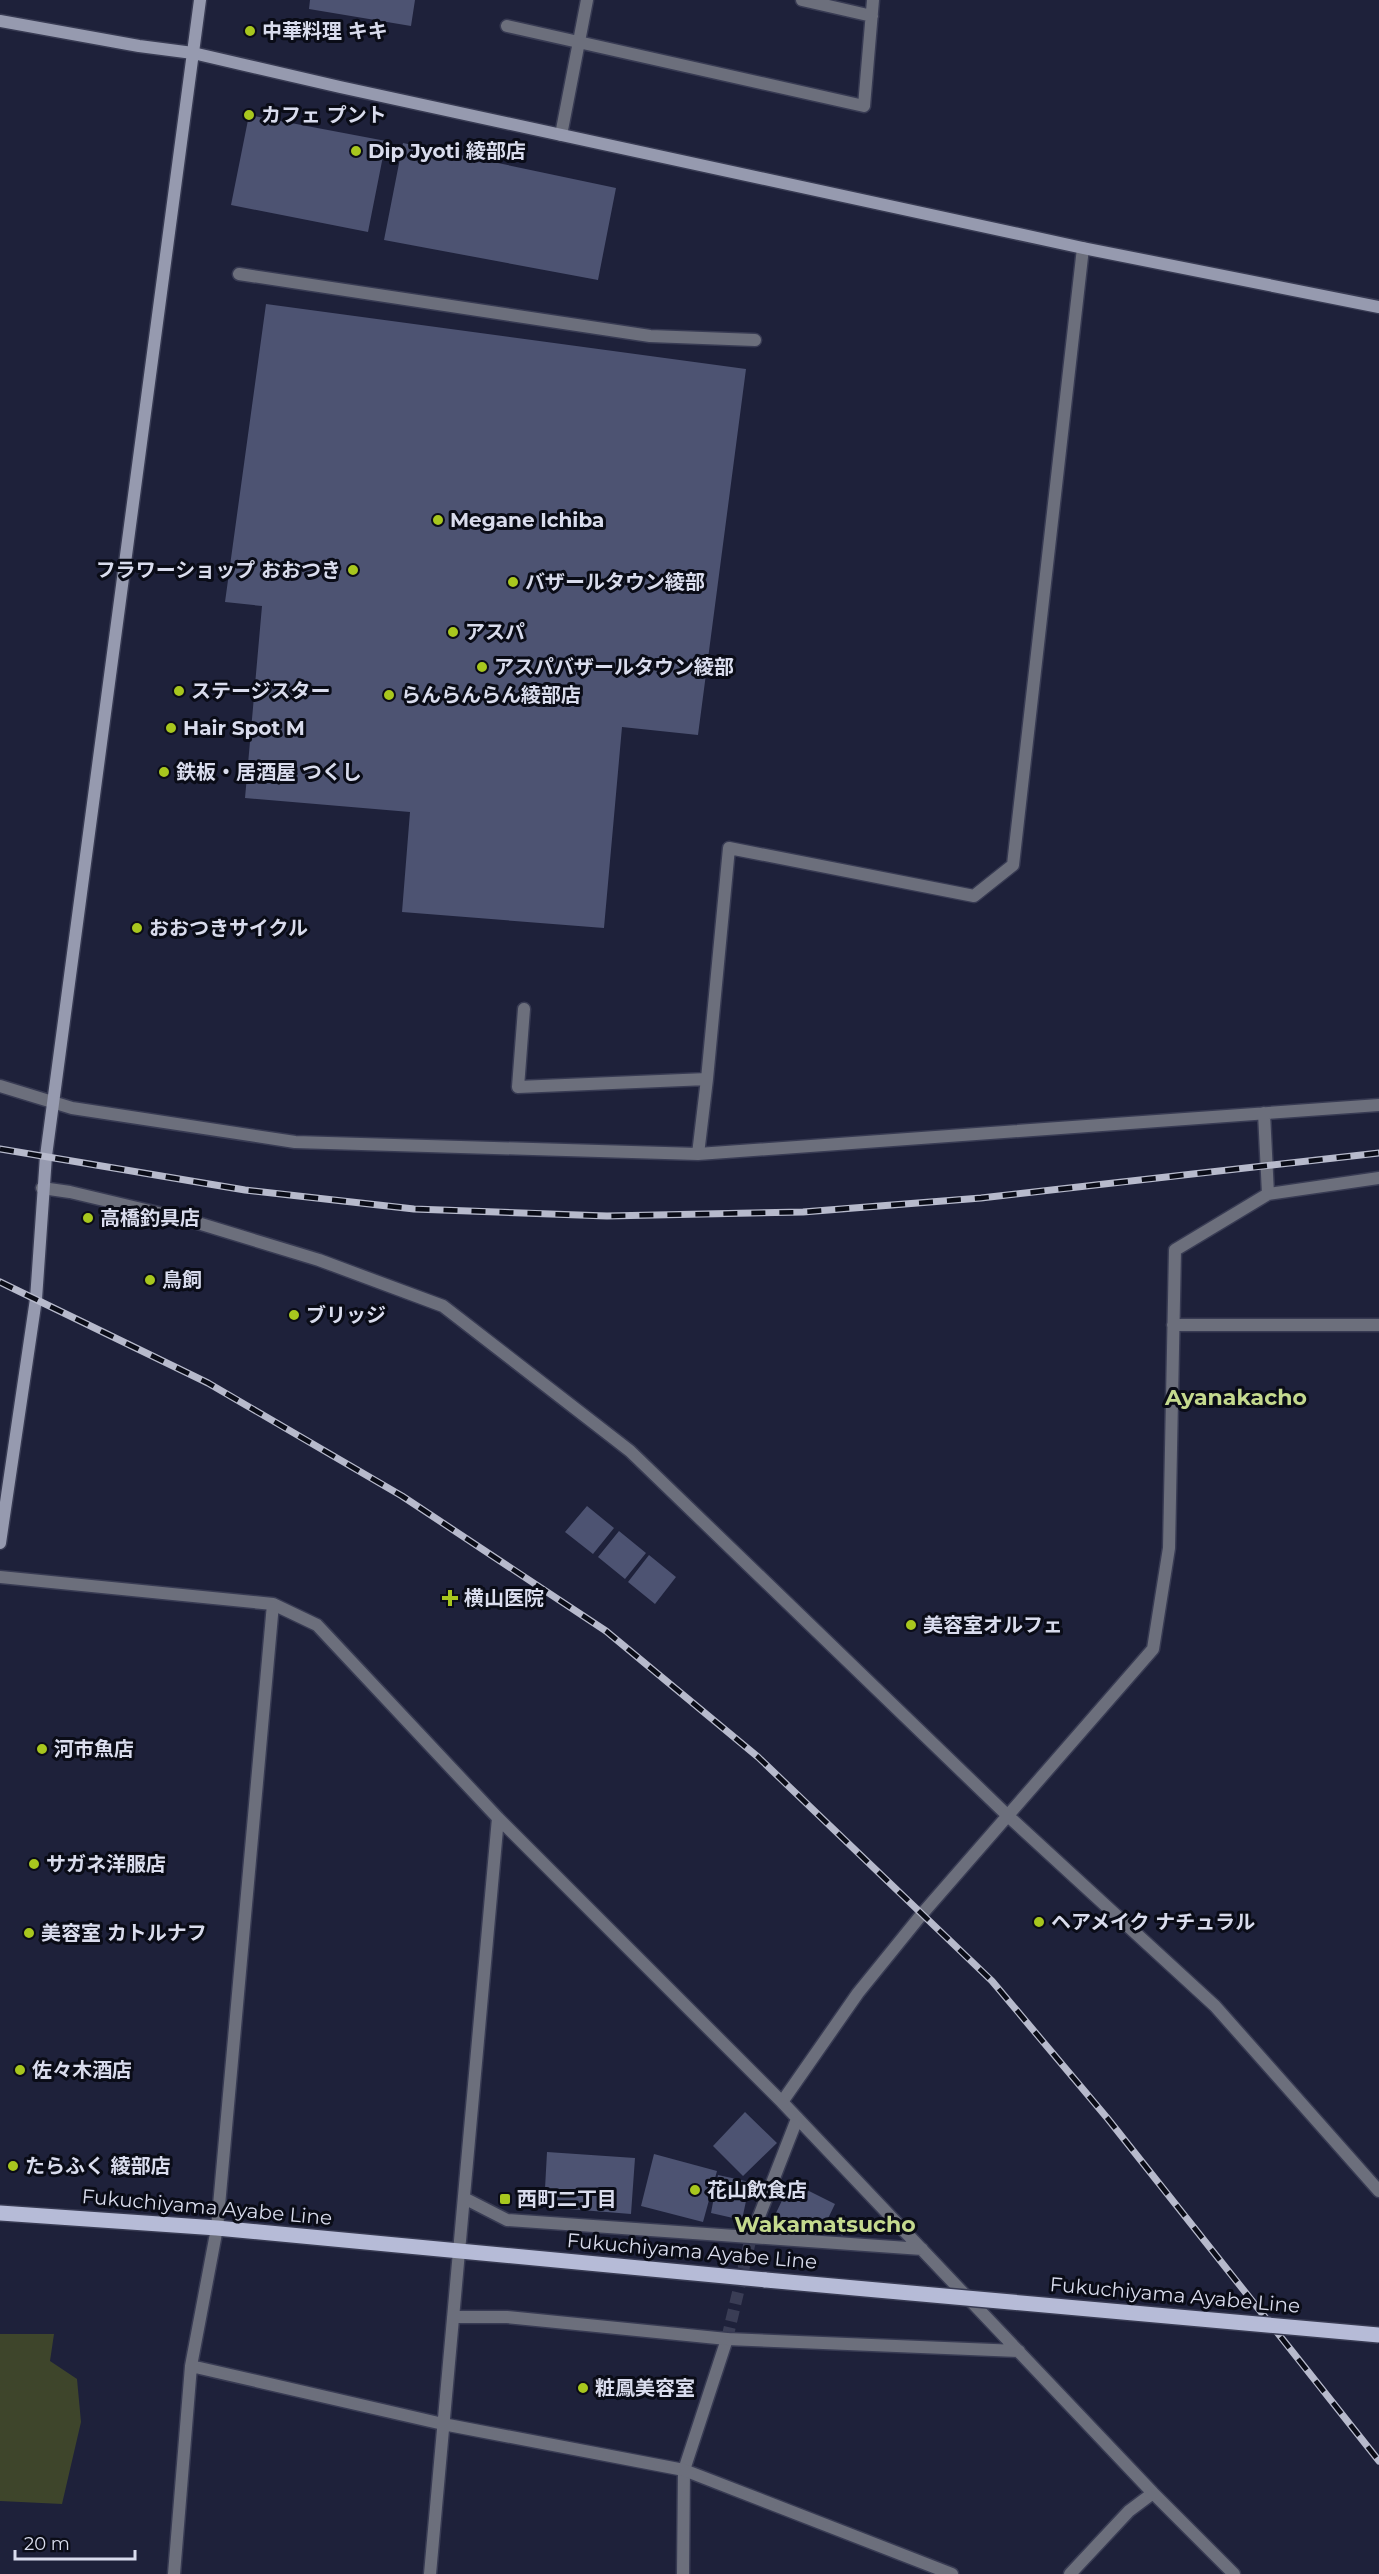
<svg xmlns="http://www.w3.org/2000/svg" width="1379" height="2574" viewBox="0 0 1379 2574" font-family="Montserrat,'Noto Sans JP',sans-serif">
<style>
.green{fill:#3e452b}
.building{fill:#4d5372}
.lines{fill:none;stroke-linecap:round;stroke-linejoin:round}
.street-tunnel{stroke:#3a3d55;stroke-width:12;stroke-dasharray:12 6;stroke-linecap:butt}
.lane-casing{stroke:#383b53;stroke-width:15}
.street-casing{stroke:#383b53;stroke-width:15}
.secondary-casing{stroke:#383b53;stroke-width:15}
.primary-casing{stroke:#383b53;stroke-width:18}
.lane{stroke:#6c6f7c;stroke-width:12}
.street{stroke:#6c6f7c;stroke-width:12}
.secondary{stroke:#969aaf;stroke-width:12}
.primary{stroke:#b6bbd7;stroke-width:15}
.rail-casing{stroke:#b7bacc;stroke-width:7}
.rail{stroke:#0a0c17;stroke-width:4.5;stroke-dasharray:14;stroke-linecap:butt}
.primary-bridge-casing{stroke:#383b53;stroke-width:18;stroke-linecap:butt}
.primary-bridge{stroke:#b6bbd7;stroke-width:15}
.poi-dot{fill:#a8c71e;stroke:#0a0c17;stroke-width:2}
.labels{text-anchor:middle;stroke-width:6;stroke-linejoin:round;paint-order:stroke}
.poi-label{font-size:20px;font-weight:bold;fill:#d9dced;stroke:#0a0c17;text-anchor:start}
.street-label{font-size:20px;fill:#d9dced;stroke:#0a0c17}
.quarter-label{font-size:22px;font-weight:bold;fill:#c4d98e;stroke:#0a0c17}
</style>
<rect width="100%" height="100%" fill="#1e213a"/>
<path class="green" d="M0,2334H54L50,2361L77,2379L81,2422L62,2504L0,2501Z"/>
<path class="building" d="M310,0H415L411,26L309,9Z
M249,115L386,141L368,232L231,205Z
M403,143L616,188L598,280L384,240Z
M266,304L746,369L698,735L622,727L604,928L402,912L410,812L245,798L262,606L225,602Z
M587,1506L614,1528L593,1554L565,1532Z
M619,1531L646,1553L625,1579L598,1557Z
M649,1555L676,1577L655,1604L628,1582Z
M745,2112L777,2143L743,2176L713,2146Z
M547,2152L635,2158L631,2214L544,2207Z
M654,2154L717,2171L703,2222L641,2206Z
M718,2175L750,2182L742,2220L711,2213Z
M791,2182L835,2204L819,2237L775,2215Z
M842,2214L853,2223L842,2236L831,2227Z"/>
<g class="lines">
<path class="street-tunnel" d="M727,2339L751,2237"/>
<g class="lane-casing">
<path id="lane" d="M802,0L872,16
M507,26L864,106L873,0
M561,135L587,0
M239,274L650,336L755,340
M683,2574L684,2470L727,2339"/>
</g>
<g class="street-casing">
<path id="street" d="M524,1009L518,1087L707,1079L698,1154
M707,1079L729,848L974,896L1013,865L1083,248
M0,1086L72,1108L295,1142L698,1154L1379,1105
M42,1188L70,1192L188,1220L319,1260L443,1306L630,1451L1007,1815L1215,2006L1379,2191
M1268,1194L1379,1178
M1173,1325H1379
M0,1577L273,1604L317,1625L498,1818L782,2102L1153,2493L1234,2574
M782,2102L858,1993L922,1914L1153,1649L1169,1548L1175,1250L1268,1194L1264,1113
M464,2198L507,2220L922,2249
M751,2237L797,2119
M453,2317H507L727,2339L1019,2351
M191,2366L443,2424L684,2470L952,2574
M174,2574L191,2366L217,2228L273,1604
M430,2574L498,1818
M1070,2574L1129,2511L1153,2493"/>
</g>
<g class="secondary-casing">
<path id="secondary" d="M0,21L139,46L193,53L340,87L1083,248L1379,307
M0,1543L36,1299L46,1156L200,0"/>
</g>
<g class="primary-casing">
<path id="primary" d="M0,2213L217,2228L766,2280"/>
</g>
<use href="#lane" class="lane"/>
<use href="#street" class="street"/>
<use href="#secondary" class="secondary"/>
<use href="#primary" class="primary"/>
<g class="rail-casing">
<path id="rail" d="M0,1149L245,1190L414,1209L607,1216L803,1212L981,1198L1379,1153
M0,1282L208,1383L402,1496L606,1631L758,1757L992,1981L1108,2119L1379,2461"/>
</g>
<use href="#rail" class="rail"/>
<g class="primary-bridge-casing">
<path id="primary-bridge" d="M766,2280L1379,2335"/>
</g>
<use href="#primary-bridge" class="primary-bridge"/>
</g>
<g class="poi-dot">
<circle cx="250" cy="31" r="6"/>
<circle cx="249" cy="115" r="6"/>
<circle cx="356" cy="151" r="6"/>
<circle cx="438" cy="520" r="6"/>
<circle cx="353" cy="570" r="6"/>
<circle cx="513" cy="582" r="6"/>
<circle cx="453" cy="632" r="6"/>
<circle cx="482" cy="667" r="6"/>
<circle cx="179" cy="691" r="6"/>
<circle cx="389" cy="695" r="6"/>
<circle cx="171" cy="728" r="6"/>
<circle cx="164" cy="772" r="6"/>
<circle cx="137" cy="928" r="6"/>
<circle cx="88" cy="1218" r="6"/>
<circle cx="150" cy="1280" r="6"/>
<circle cx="294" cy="1315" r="6"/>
<path d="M447 1589h6v6h6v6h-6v6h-6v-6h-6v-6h6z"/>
<circle cx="911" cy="1625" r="6"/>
<circle cx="42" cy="1749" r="6"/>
<circle cx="34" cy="1864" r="6"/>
<circle cx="1039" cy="1922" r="6"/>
<circle cx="29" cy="1933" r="6"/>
<circle cx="20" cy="2070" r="6"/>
<circle cx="13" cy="2166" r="6"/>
<circle cx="695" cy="2190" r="6"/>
<rect x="499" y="2193" width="12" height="12" rx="3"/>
<circle cx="583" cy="2388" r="6"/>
</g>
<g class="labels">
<g class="poi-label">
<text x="262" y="38">中華料理 キキ</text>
<text x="261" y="122">カフェ プント</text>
<text x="368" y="158">Dip Jyoti 綾部店</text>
<text x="450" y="527">Megane Ichiba</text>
<text x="341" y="577" text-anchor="end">フラワーショップ おおつき</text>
<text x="525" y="589">バザールタウン綾部</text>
<text x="465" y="639">アスパ</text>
<text x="494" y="674">アスパバザールタウン綾部</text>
<text x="191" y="698">ステージスター</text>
<text x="401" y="702">らんらんらん綾部店</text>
<text x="183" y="735">Hair Spot M</text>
<text x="176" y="779">鉄板・居酒屋 つくし</text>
<text x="149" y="935">おおつきサイクル</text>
<text x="100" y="1225">高橋釣具店</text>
<text x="162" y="1287">鳥飼</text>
<text x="306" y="1322">ブリッジ</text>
<text x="464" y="1605">横山医院</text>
<text x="923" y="1632">美容室オルフェ</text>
<text x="54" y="1756">河市魚店</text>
<text x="46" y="1871">サガネ洋服店</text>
<text x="1051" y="1929">ヘアメイク ナチュラル</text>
<text x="41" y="1940">美容室 カトルナフ</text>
<text x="32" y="2077">佐々木酒店</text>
<text x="25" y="2173">たらふく 綾部店</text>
<text x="707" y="2197">花山飲食店</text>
<text x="517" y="2206">西町二丁目</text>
<text x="595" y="2395">粧鳳美容室</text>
</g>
<g class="street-label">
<text transform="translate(207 2207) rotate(5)" y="7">Fukuchiyama Ayabe Line</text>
<text transform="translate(692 2251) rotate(5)" y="7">Fukuchiyama Ayabe Line</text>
<text transform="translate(1175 2295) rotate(5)" y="7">Fukuchiyama Ayabe Line</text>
</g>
<g class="quarter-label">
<text x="1236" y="1405">Ayanakacho</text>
<text x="825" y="2232">Wakamatsucho</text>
</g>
</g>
<path d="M15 2550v9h120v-9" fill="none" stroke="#d9dced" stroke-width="3"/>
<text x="24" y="2550" font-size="18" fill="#d9dced" stroke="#0a0c17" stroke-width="4.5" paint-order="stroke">20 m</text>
</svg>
